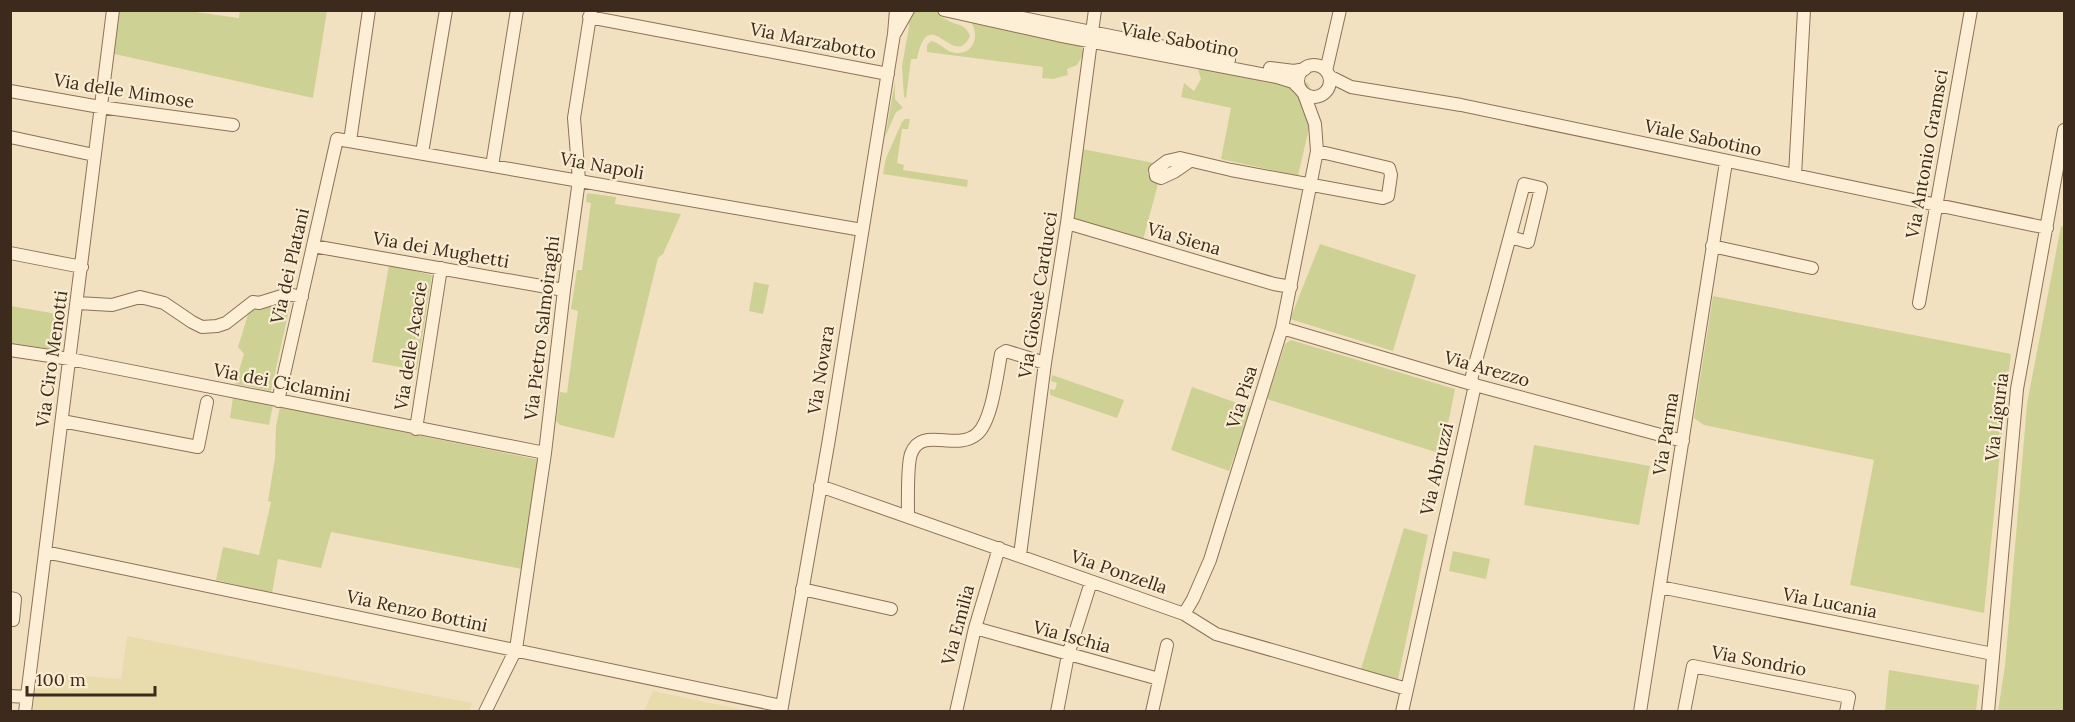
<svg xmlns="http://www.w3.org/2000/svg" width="2075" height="722" viewBox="0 0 2075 722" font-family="Lora,serif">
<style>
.farmland{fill:#e8dcad}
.green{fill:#cdd194}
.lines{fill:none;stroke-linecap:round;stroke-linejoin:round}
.minor-casing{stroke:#8d7157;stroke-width:14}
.minor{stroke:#fcefd5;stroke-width:12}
.labels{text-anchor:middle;stroke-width:4.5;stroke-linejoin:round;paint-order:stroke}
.street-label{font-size:18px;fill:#3c2a1c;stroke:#f9ecd1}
</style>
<rect width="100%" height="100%" fill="#f2e1c1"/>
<path class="farmland" d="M127,636L472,703L469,712H46L33,710L38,672L121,679Z
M653,691L748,711H644Z"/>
<path class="green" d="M181,10L239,18L240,11H327L313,98L110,53L115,11Z
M915,11H935C939,14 942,18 947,20C957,26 965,23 970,36C954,72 929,0 917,59H911L906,98L904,97L902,66L909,27L908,16Z
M969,20L1075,43L1081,47L1084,53L1077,65L1067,69L1068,75L1053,79L1042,78L1043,67L927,52V45L931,41C942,43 947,54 958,53C976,53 980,31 969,20Z
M1193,60L1308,83L1315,102L1298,176L1221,159L1231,108L1181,97L1184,83L1194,91L1201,79L1198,69L1192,65Z
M895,82V99L903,108L896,112L885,137Z
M905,119H910L908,129H902L897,163L904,165L903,170L968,180L967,187L883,174L886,158L902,122Z
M1082,149L1154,163L1147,173L1158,184L1143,240L1078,222L1073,214Z
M587,193L616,197L615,204L681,214L663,254L658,258L614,438L560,425L556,421L560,392L567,393L578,311L571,309L577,270H582L591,203L586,202Z
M2061,226L2064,227V711H1998L2005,666L2027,404Z
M1320,244L1416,275L1393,351L1290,319Z
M389,265L432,275L417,370L372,362Z
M754,282L769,285L763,314L749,311Z
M1713,296L2011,354L2006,394L1984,613L1850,585L1874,460L1704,425L1694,418Z
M285,299L291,301L271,391L235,384L244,354L238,347L250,308H265Z
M11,306L63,315L57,350L11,343Z
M1291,340L1455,389L1442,454L1267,399L1285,344Z
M1052,375L1124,400L1117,418L1050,395V389L1055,390L1057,383L1051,381Z
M1192,387L1251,408L1229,471L1171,450Z
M233,397L273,405L269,425L230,418Z
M280,407L540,460L522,569L331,532L321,568L278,559L272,593L216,580L223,547L259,555L271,502L268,501L275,458L276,426Z
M1534,445L1650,466L1639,525L1524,505Z
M1404,528L1428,535L1398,679L1361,669Z
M1453,551L1490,559L1486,579L1449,571Z
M1889,670L1979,685L1976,711H1885Z"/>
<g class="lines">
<g class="minor-casing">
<path id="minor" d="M944,10L1057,35L1277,77L1293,82L1301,90
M983,10L1229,60
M589,17L888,74
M1092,32L1095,10
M895,33L908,10
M1298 81a16 16 0 1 1 32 0a16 16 0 1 1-32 0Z
M1270,68L1294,71L1305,69
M1326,71L1340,10
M1329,76L1351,87L1461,105L2047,228
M10,91L100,107L233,125
M10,137L94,155
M350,141L369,10
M422,153L446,10
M1190,161L1174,172L1161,178L1156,176L1155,170L1167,161L1180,158L1231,170L1383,198L1388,196L1391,175L1389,168L1317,151
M492,166L517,10
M1795,175L1804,10
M1067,223L1274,284L1291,287
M313,246L564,290
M1712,246L1812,268
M10,253L82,267
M78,303L112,305L140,297L164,303L192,322L202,327L217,326L226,323L253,302L259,303L288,294L302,297
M1919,303L1971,10
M1282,328L1475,385L1683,441
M10,350L70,359L545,453
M278,401L337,139L862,230
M62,421L198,447L207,402
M416,429L441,268
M820,486L1184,614L1216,634L1407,689
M908,515C908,502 907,465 911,454C921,425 956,452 977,434C992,421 997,375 1001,354L1006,351L1045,363
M45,552L782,706
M1020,555L1045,363L1067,223L1091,41
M1660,587L1993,654
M802,589L891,609
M10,598L15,599L13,620
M1184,614L1193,599L1210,560L1282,328L1317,151L1315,124L1304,94
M975,628L1159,679
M10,696L27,697
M25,712L113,10
M485,712L516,649L545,453L564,290L579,180L574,118L591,10
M781,712L829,439L894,34L896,10
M956,712L975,628L999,548
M1057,712L1068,655L1091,582
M1152,712L1167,645
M1402,712L1475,385L1471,380L1474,368C1491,307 1508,245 1524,184L1541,188L1528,242L1510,237
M1640,712L1726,162
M1684,712L1693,666L1849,697L1846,712
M1988,712L2017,389L2064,130"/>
</g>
<use href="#minor" class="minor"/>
</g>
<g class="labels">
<g class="street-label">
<text transform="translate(1180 40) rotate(11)" y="6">Viale Sabotino</text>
<text transform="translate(813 41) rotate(11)" y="6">Via Marzabotto</text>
<text transform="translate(124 91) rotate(9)" y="6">Via delle Mimose</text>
<text transform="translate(1703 138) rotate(12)" y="6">Viale Sabotino</text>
<text transform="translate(1927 154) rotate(-80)" y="6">Via Antonio Gramsci</text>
<text transform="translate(602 166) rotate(10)" y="6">Via Napoli</text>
<text transform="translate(1184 239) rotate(16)" y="6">Via Siena</text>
<text transform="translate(441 250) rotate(10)" y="6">Via dei Mughetti</text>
<text transform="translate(290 266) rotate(-77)" y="6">Via dei Platani</text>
<text transform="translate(1038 295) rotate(-81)" y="6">Via Giosuè Carducci</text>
<text transform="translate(542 328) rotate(-83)" y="6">Via Pietro Salmoiraghi</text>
<text transform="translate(411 346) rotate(-81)" y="6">Via delle Acacie</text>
<text transform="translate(52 359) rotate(-82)" y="6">Via Ciro Menotti</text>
<text transform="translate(1487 369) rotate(16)" y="6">Via Arezzo</text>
<text transform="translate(821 370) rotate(-81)" y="6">Via Novara</text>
<text transform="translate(282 383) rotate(11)" y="6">Via dei Ciclamini</text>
<text transform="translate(1242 397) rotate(-73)" y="6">Via Pisa</text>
<text transform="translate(1997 417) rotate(-83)" y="6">Via Liguria</text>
<text transform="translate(1666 434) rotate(-81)" y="6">Via Parma</text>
<text transform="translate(1437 469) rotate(-77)" y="6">Via Abruzzi</text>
<text transform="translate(1119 572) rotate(19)" y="6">Via Ponzella</text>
<text transform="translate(1830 603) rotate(11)" y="6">Via Lucania</text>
<text transform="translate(417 611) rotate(12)" y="6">Via Renzo Bottini</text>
<text transform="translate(958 625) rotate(-75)" y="6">Via Emilia</text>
<text transform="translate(1072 637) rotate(15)" y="6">Via Ischia</text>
<text transform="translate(1759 661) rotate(11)" y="6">Via Sondrio</text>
</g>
</g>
<rect width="2075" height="722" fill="none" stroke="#3c2a1c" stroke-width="24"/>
<path d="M27 686v9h128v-9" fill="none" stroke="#3c2a1c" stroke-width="3"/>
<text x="36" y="686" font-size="18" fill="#3c2a1c" stroke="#f9ecd1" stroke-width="4.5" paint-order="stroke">100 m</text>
</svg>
